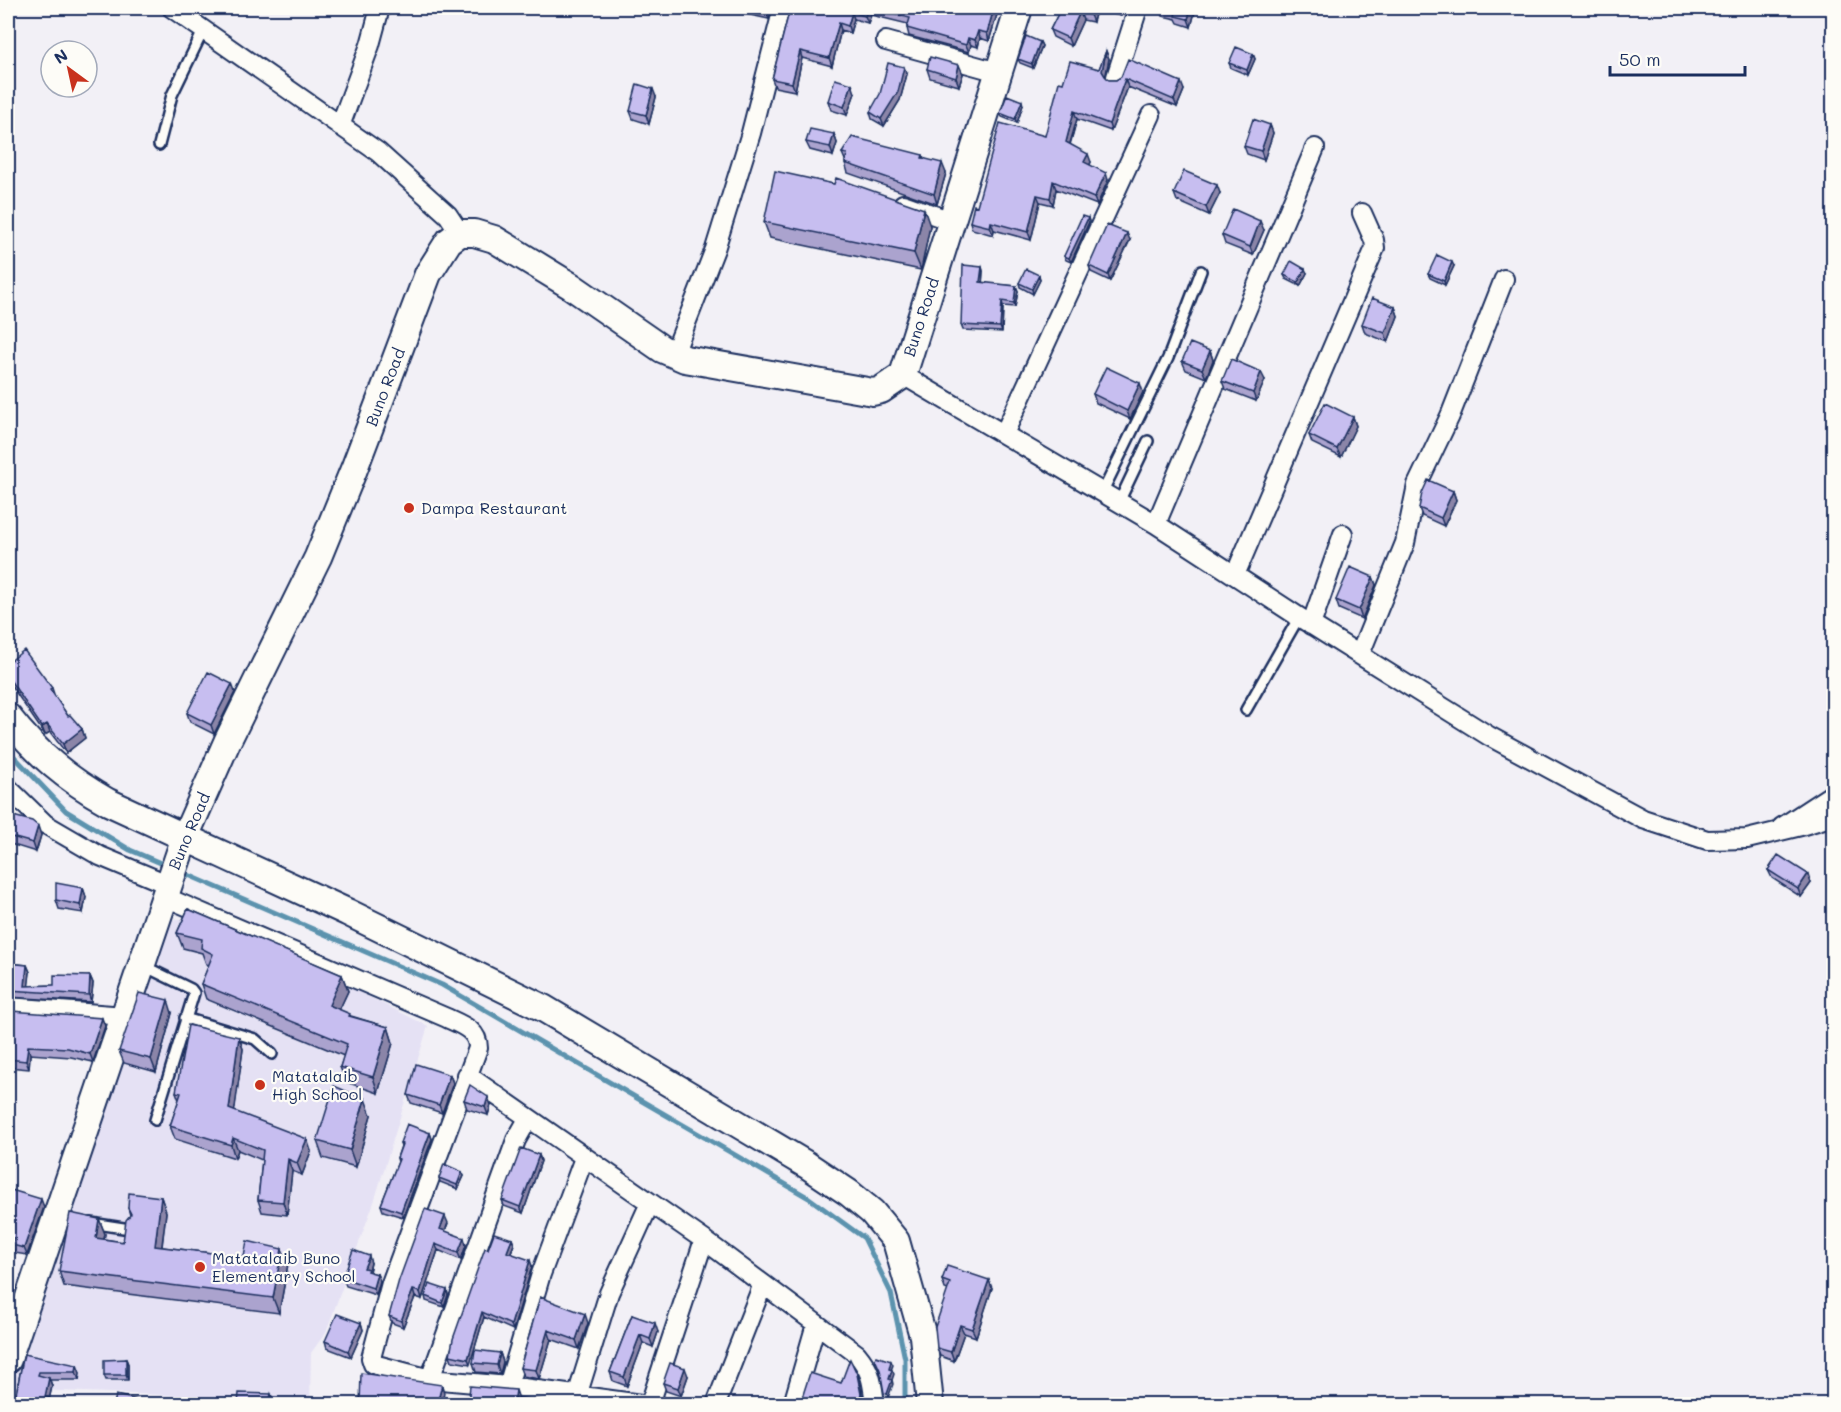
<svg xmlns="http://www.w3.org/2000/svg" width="1841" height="1412" viewBox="0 0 1841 1412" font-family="Mali,sans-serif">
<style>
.built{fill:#e5e1f4}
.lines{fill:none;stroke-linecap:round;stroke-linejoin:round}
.stream{stroke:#5c93ae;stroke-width:5}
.lane-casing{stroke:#1b2f5e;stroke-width:14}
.street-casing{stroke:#1b2f5e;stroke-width:22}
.secondary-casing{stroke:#1b2f5e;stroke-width:30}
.lane{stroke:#fdfcf7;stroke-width:9}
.street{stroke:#fdfcf7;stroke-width:18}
.secondary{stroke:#fdfcf7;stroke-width:26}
.wall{fill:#aba3ce;stroke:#1b2f5e;stroke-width:1.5}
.shaded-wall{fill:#8b85a8;stroke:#1b2f5e;stroke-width:1.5}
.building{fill:#c7bef0;stroke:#1b2f5e;stroke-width:1.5}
.poi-dot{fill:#c8321e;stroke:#fdfcf7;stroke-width:2}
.labels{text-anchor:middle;stroke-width:4.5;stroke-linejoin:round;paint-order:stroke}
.street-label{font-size:16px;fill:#1b2f5e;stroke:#fdfcf7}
.poi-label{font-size:16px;fill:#1b2f5e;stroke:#fdfcf7;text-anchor:start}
</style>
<rect width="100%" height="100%" fill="#f2f0f6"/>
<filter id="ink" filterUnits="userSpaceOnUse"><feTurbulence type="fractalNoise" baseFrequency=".0167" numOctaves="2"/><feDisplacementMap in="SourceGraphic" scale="12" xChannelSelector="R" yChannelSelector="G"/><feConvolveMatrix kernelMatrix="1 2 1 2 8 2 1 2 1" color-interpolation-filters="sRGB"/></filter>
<g filter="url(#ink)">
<path class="built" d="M195,918L227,927L428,1026L374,1202L326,1332L311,1353L310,1401L10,1389L165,920Z"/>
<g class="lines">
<path class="stream" d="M8,750L66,811L130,850L163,864
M186,874L442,985L809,1198L864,1238L891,1293L905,1359V1404"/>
<g class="lane-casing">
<path id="lane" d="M159,145L172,95L204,29
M1102,493L1168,358L1201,271
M1119,502L1148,441
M1246,710L1299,617
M144,966L191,989L194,993L155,1120
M185,1018L255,1039L272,1054
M91,1223L130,1229"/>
</g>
<g class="street-casing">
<path id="street" d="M172,8L378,152L448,215L460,233
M886,41L998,72
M1116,77L1138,8
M340,126L370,45L380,8
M903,204L951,221
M674,354L715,249L751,133L783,8
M903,375L1156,524L1299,617L1489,736L1643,819L1707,840L1747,839L1801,826L1834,816
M1004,434L1151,115
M1156,524L1315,148
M1235,575L1375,248L1374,240L1362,213
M1311,625L1343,534
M1360,654L1405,543L1417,485L1450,416L1504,279
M8,788L45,824L100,856L167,884
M1782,827L1834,793
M163,896L447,1018C462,1025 478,1030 478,1048L391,1283L371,1358L373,1364L430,1379L508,1386L641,1404
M8,1007L125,1016
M467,1075L704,1240L857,1354C872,1372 872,1382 875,1404
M430,1379L516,1140L528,1119
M508,1386L541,1274L584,1158
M577,1396L609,1293L650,1203
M650,1404L704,1240
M716,1404L763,1284
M793,1404L816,1324"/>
</g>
<g class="secondary-casing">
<path id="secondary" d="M8,717C37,754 67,779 108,802L347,912L543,1008L807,1165L849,1193L872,1212L896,1241L923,1336L930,1404
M8,1359L185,837L227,742L318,557L354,469L428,274L449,241L460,233H474L494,239L571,286L662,349L685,359L873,392L881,390L903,375L1019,8"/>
</g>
<use href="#lane" class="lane"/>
<use href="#street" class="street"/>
<use href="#secondary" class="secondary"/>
</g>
<path class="wall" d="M744,8H772L769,19L746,14Z
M790,8H999L989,41L980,38L978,47L971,45L969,52L909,36L907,28L908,24L871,15L868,23L854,19L850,33L841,30L832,66L802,58L795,91L775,87L772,79Z
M1052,8H1123L1121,16L1096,10L1093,22L1083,20L1071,46L1053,37L1050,30L1060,10Z
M1160,8H1196L1191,27L1178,23L1176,19L1163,16Z
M1040,42L1042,46L1033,68L1020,63L1018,59Z
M1106,51L1109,59L1105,77L1109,80H1116L1121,77L1184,90L1177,107L1128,87L1111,131L1077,119L1070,145L1091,162L1090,165L1108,180L1097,205L1056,189L1053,205L1040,202L1031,240L994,230L993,235L972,229L970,222L977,206L1045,136L1063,83L1099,69Z
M1253,54L1255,59L1248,75L1231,68L1229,63Z
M927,69L963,74L959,86L930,78Z
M907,74L900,100L884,126L872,119L870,112Z
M855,93L847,115L831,110L828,101Z
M656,97L649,124L633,119L630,111Z
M1023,105L1017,123L1002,117L1000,113Z
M1270,125L1273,133L1264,160L1247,154L1244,146Z
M834,134L837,143L833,156L810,150L806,142Z
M842,153L923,155L924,158L946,173L937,204L848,173L845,163V160Z
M1174,193H1220L1209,215L1177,201Z
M1088,218L1089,222L1071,262L1066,260L1064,256Z
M764,222L930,226L921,270L770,238Z
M1264,230L1253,255L1225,244L1222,235Z
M1130,240L1110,281L1091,272L1089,266Z
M1454,266L1445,285L1430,278L1428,274Z
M982,267L983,271L982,283L1016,286L1018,291L1015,307L1003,306L1002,332L963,330L961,325Z
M1307,273L1300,286L1286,279L1284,275Z
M1039,275L1040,280L1033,294L1020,287L1019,283Z
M1395,307L1398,316L1388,342L1365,333L1362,324Z
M1210,351L1213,360L1206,378L1186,370L1182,361Z
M1265,380L1256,401L1225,389L1222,381Z
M1143,392L1130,419L1096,403L1093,394Z
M1353,417L1356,426L1341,457L1312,443L1309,435Z
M1453,491L1456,500L1444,526L1422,516L1419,508Z
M1373,577L1376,585L1362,619L1339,609L1336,600Z
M8,663L52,688L55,697L68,716L82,729L85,738L66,753L50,732L45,735L8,681Z
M235,692L214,734L190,722L187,713Z
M8,833L41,835L36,852L10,844L8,838Z
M1768,870L1811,883L1801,897L1772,878Z
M83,888L86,897L83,913L59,909L56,900Z
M188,909L342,975L348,991L339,1010L351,1016L388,1027L393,1043L378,1093L346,1082L340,1067L344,1056L206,999L201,984L209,965L206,964L202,953L183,948L177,933Z
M8,963L27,965L30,972L28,986L54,985L90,976L93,983L91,1002L8,997Z
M172,1013L156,1072L124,1063L119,1051Z
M105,1026L93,1062L71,1057L30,1054L29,1069L8,1067V1028Z
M239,1037L243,1049L234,1112L311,1151L302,1175L292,1171L287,1215L262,1212L258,1200L262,1160L238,1150L235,1158L175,1139L170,1126L179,1100L176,1092Z
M450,1075L453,1083L442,1113L411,1103L408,1095Z
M464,1100L491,1105L488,1115L467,1109Z
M371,1115L356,1167L323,1158L317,1141Z
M430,1133L432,1139L403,1217L383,1211L381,1205L398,1162L397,1158L401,1146L400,1143Z
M539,1155L541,1161L523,1213L504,1206L502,1200Z
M462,1172L464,1176L458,1189L440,1182L439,1178Z
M8,1189L44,1207L27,1255L15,1253L12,1244L8,1243Z
M161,1197L166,1212L162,1247L244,1257L282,1249L288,1264L279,1313L64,1286L59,1271L99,1219L105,1234L104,1239L123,1242L130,1215L128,1208Z
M448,1223L445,1231L466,1245L461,1260L438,1250L422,1299L415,1297L403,1327L392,1323L389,1316Z
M512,1239L514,1244L511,1253L532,1266L513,1330L484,1317L470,1364L452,1361L450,1355Z
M371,1263L369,1272L377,1274L380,1281L376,1295L346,1286L343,1278Z
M942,1280L992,1288L976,1337L964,1333L954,1361L940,1356L937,1348L948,1290L945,1289Z
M447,1290L448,1295L444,1307L426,1301L425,1296Z
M540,1297L588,1323L579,1349L551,1339L539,1379L523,1376L520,1368Z
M632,1315L658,1332L653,1347L643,1343L627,1386L613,1381L610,1372Z
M361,1323L363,1330L351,1357L327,1348L325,1341Z
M500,1353L503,1362L500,1374L476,1372L473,1363Z
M24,1354L80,1373L79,1380H50L52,1386L49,1400L51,1404H8L16,1394Z
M126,1359L128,1364V1380H106L104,1375Z
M688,1376L681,1396L666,1391L663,1383Z"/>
<path class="shaded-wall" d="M766,8H772L769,19L765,10Z
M868,8L871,15L868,23L865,16Z
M994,8H999L989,41L987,33Z
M1092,8H1095L1096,10L1093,22L1090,15Z
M1119,8H1123L1121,16Z
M1191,8H1196L1191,27L1188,19Z
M852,12L854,19L850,33L848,26Z
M1080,12L1083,20L1071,46L1068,38Z
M839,23L841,30L832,66L829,58Z
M978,31L980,38L978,47L975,40Z
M968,38L971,45L969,52L966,45Z
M1040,42L1042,46L1033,68L1032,64Z
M800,51L802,58L795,91L792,83Z
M1106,51L1109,59L1105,79L1102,71Z
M1253,54L1255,59L1248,75L1247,70Z
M959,65L963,74L959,86L956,78Z
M904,67L907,74L900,100L884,126L881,119Z
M1125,79L1128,87L1111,131L1109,124Z
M1181,82L1184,90L1177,107L1174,100Z
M852,84L855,93L847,115L844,107Z
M653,89L656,97L649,124L646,115Z
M1022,101L1023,105L1017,123L1015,119Z
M1074,111L1077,119L1068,150L1066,142Z
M1270,125L1273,133L1264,160L1261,151Z
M834,134L837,143L833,156L830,147Z
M1088,154L1091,162L1087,170L1084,162Z
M942,163L946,173L937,204L934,194Z
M1106,173L1108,180L1097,205L1094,198Z
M1053,181L1056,189L1053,205L1050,198Z
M1217,185L1220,193L1209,215L1206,207Z
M1037,195L1040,202L1031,240L1028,232Z
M924,209L930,226L921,270L914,253Z
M1088,218L1089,222L1071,262L1069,258Z
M1260,221L1264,230L1253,255L1250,247Z
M991,222L994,230L993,235L990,227Z
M1127,233L1130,240L1110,281L1108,275Z
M1452,262L1454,266L1445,285L1444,281Z
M982,267L983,271L982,287L980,282Z
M1305,269L1307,273L1300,286L1298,282Z
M1039,275L1040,280L1033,294L1032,289Z
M1016,286L1018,291L1015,307L1014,303Z
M1002,301L1003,306L1002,332L1000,327Z
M1395,307L1398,316L1388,342L1385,333Z
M1210,351L1213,360L1206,378L1202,369Z
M1261,372L1265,380L1256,401L1253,393Z
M1140,383L1143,392L1130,419L1127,411Z
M1353,417L1356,426L1341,457L1337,449Z
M1453,491L1456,500L1444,526L1441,518Z
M1373,577L1376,585L1362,619L1359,610Z
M232,684L235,692L214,734L211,725Z
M47,724L50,732L45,735L42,727Z
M82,729L85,738L66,753L63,744Z
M38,826L41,835L36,852L33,843Z
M1808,874L1811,883L1801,897L1798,889Z
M83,888L86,897L83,913L80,905Z
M27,965L30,972L28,991L25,986Z
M342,975L348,991L334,1021L329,1005Z
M90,976L93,983L91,1002L89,995Z
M168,1000L172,1013L156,1072L151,1059Z
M102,1018L105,1026L93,1062L90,1054Z
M388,1027L393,1043L378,1093L373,1077Z
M239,1037L243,1049L233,1122L229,1109Z
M28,1046L30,1054L29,1069L26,1061Z
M450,1075L453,1083L442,1113L439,1105Z
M488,1097L491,1105L488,1115L485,1107Z
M365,1099L371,1115L356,1167L350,1150Z
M430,1133L432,1139L403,1217L401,1212Z
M233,1138L238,1150L235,1158L231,1145Z
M307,1139L311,1151L302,1175L297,1163Z
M539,1155L541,1161L523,1213L520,1207Z
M288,1159L292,1171L287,1215L283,1202Z
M462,1172L464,1176L458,1189L457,1185Z
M161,1197L166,1212L160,1261L155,1246Z
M41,1199L44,1207L27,1255L24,1248Z
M445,1216L448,1223L443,1236L440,1229Z
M99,1219L105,1234L101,1253L96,1238Z
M464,1238L466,1245L461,1260L458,1253Z
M512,1239L514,1244L509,1257L507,1252Z
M435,1244L438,1250L422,1299L420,1292Z
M282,1249L288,1264L279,1313L273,1298Z
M369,1256L371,1263L369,1270L371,1276L364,1268Z
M530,1260L532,1266L513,1330L511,1325Z
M377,1274L380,1281L376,1295L373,1288Z
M989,1280L992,1288L976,1337L972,1329Z
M413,1290L415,1297L403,1327L401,1321Z
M447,1290L448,1295L444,1307L442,1303Z
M10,1291L13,1299L8,1314V1298Z
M482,1312L484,1317L470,1364L468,1359Z
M585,1314L588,1323L579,1349L576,1340Z
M361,1323L363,1330L351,1357L348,1351Z
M655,1323L658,1332L653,1347L650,1339Z
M960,1325L964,1333L954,1361L951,1352Z
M548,1330L551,1339L539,1379L536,1370Z
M640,1335L643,1343L627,1386L624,1377Z
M500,1353L503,1362L500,1374L497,1365Z
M126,1359L128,1364V1380L126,1375Z
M891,1361L893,1365L890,1373L889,1369Z
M77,1365L80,1373L79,1380L76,1372Z
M685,1368L688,1376L681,1396L678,1388Z
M892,1370L894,1374L892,1380L893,1384L888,1398L887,1394L889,1379Z
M857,1374L860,1381L863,1400L862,1404H857Z
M49,1378L52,1386L49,1400L51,1404H47L45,1397Z
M442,1385L444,1393L442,1404H437Z
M516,1390L519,1399L518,1404H514Z
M271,1394L274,1402L273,1404H269Z"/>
<path class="building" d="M751,8H766L765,10Z
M790,8H994L987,33L978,31L975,40L968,38L966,45L907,28L910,18L868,8L865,16L852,12L848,26L839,23L829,58L800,51L792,83L772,79Z
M1061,8H1092L1090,15L1080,12L1068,38L1050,30Z
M1160,8H1191L1188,19L1175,16L1176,12Z
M1026,36L1040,42L1032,64L1018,59Z
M1236,47L1253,54L1247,70L1229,63Z
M1106,51L1102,71L1105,76L1109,80H1116L1121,77L1128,59L1181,82L1174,100L1125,79L1109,124L1074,111L1066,142L1088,154L1084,162L1106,173L1094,198L1053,181L1050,198L1037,195L1028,232L991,222L990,227L970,222L974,205L977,206L1000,123L1045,136L1059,82L1063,83L1070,61L1099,69Z
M930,57L959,65L956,78L927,69Z
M888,63L904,67L898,92L881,119L870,112L880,94Z
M835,79L852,84L844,107L828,101Z
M637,84L653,89L646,115L630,111Z
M1007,95L1022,101L1015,119L1000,113Z
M1253,119L1270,125L1261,151L1244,146Z
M810,129L834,134L830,147L806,142Z
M852,137L923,155L922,158L942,163L934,194L845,163L847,154L842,153Z
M775,171L834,184L836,178L924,209L914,253L764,222Z
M1184,171L1217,185L1206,207L1174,193Z
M1233,209L1260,221L1250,247L1222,235Z
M1082,216L1088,218L1069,258L1064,256Z
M1107,225L1127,233L1108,275L1089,266Z
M1437,255L1452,262L1444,281L1428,274Z
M1291,261L1305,269L1298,282L1284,275Z
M963,265L982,267L980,282L1016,286L1014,303L1002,301L1000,327L961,325Z
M1026,269L1039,275L1032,289L1019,283Z
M1372,298L1395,307L1385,333L1362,324Z
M1190,343L1210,351L1202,369L1182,361Z
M1231,359L1261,372L1253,393L1222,381Z
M1106,367L1140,383L1127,411L1093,394Z
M1325,403L1353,417L1337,449L1309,435Z
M1428,480L1453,491L1441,518L1419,508L1422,493Z
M1350,567L1373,577L1359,610L1336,600Z
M24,650L52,688L50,689L68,716L70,715L82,729L63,744L47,724L42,727L8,677V663Z
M208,672L232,684L211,725L187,713Z
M13,816L32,821L38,826L33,843L8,836Z
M1778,855L1808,874L1798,889L1768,870Z
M56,883L83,888L80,905L56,900Z
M188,909L342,975L329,1005L350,1014L349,1016L388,1027L373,1077L340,1067L347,1044L201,984L213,954L201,948L202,939L177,933Z
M8,963L27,965L25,986L54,985V975L90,976L89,995L8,990Z
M139,993L168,1000L151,1059L119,1051Z
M11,1011L102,1018L90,1054L68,1048L28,1046L26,1061L8,1059V1028H9Z
M188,1025L239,1037L229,1109L307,1139L297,1163L288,1159L283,1202L258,1200L263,1150L233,1138L231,1145L170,1126L181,1093L176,1092Z
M416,1064L450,1075L439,1105L408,1095Z
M470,1085L488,1097L485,1107L464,1100Z
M334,1086L365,1099L350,1150L317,1141Z
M407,1124L430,1133L401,1212L381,1205L399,1159L397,1158L402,1144L400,1143Z
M521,1148L539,1155L520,1207L502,1200Z
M444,1164L462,1172L457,1185L439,1178Z
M8,1189L41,1199L24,1248L12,1245L14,1238L8,1236Z
M129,1193L161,1197L155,1246L244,1257L247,1241L282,1249L273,1298L59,1271L70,1213L99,1219L96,1238L123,1242L126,1220L131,1214L128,1208Z
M425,1209L445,1216L440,1229L464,1238L458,1253L435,1244L420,1292L413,1290L401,1321L389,1316L399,1280Z
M494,1233L512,1239L507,1252L530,1260L511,1325L482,1312L468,1359L450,1355L453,1339L485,1248L488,1249Z
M353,1250L369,1256L364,1268L368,1269L367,1271L377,1274L373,1288L343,1278Z
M947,1266L989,1280L972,1329L960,1325L951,1352L937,1348L935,1327L950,1283L942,1280Z
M429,1284L447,1290L442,1303L425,1296Z
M540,1297L585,1314L576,1340L548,1330L536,1370L520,1368Z
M337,1314L361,1323L348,1351L325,1341Z
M632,1315L655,1323L650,1339L640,1335L624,1377L610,1372Z
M475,1350L500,1353L497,1365L473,1363Z
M24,1354L77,1365L76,1372H39L38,1375L49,1378L45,1397L49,1398L47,1404H8V1393L16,1394Z
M876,1356L891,1361L889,1369L892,1370L889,1379L892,1380L887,1394L884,1393L880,1370L875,1359Z
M126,1359V1375H104V1360Z
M850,1359L857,1374L861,1394L857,1404H800L810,1373L841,1383Z
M670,1363L685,1368L678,1388L663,1383Z
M361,1373L442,1385L437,1404H360Z
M470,1386L516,1390L514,1404H468Z
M239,1393L271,1394L269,1404H238Z
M116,1395L155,1404H114Z"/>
</g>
<g class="poi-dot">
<circle cx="409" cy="508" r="6"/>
<circle cx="260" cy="1085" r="6"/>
<circle cx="200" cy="1267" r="6"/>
</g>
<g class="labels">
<g class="street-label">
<text transform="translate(921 317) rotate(-72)" y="6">Buno Road</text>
<text transform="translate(385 387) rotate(-69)" y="6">Buno Road</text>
<text transform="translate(189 831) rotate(-67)" y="6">Buno Road</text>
</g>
<g class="poi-label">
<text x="421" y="514">Dampa Restaurant</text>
<text x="272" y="1082">Matatalaib<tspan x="272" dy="18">High School</tspan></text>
<text x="212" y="1264">Matatalaib Buno<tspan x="212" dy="18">Elementary School</tspan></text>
</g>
</g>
<rect width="1841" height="1412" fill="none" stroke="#fdfcf7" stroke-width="30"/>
<rect x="15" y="15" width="1811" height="1382" fill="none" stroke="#1b2f5e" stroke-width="2" filter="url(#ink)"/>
<g transform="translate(69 69) rotate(327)"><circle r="28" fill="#fdfcf7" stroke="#a3aaba" stroke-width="1.5"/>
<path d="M0-4.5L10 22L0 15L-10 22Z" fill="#c8321e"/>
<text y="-9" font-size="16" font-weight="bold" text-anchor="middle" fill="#1b2f5e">N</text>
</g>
<path d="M1610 66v9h135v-9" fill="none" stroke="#1b2f5e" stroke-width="3"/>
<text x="1619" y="66" font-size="18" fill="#1b2f5e" stroke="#fdfcf7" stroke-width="4.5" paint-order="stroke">50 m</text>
</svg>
